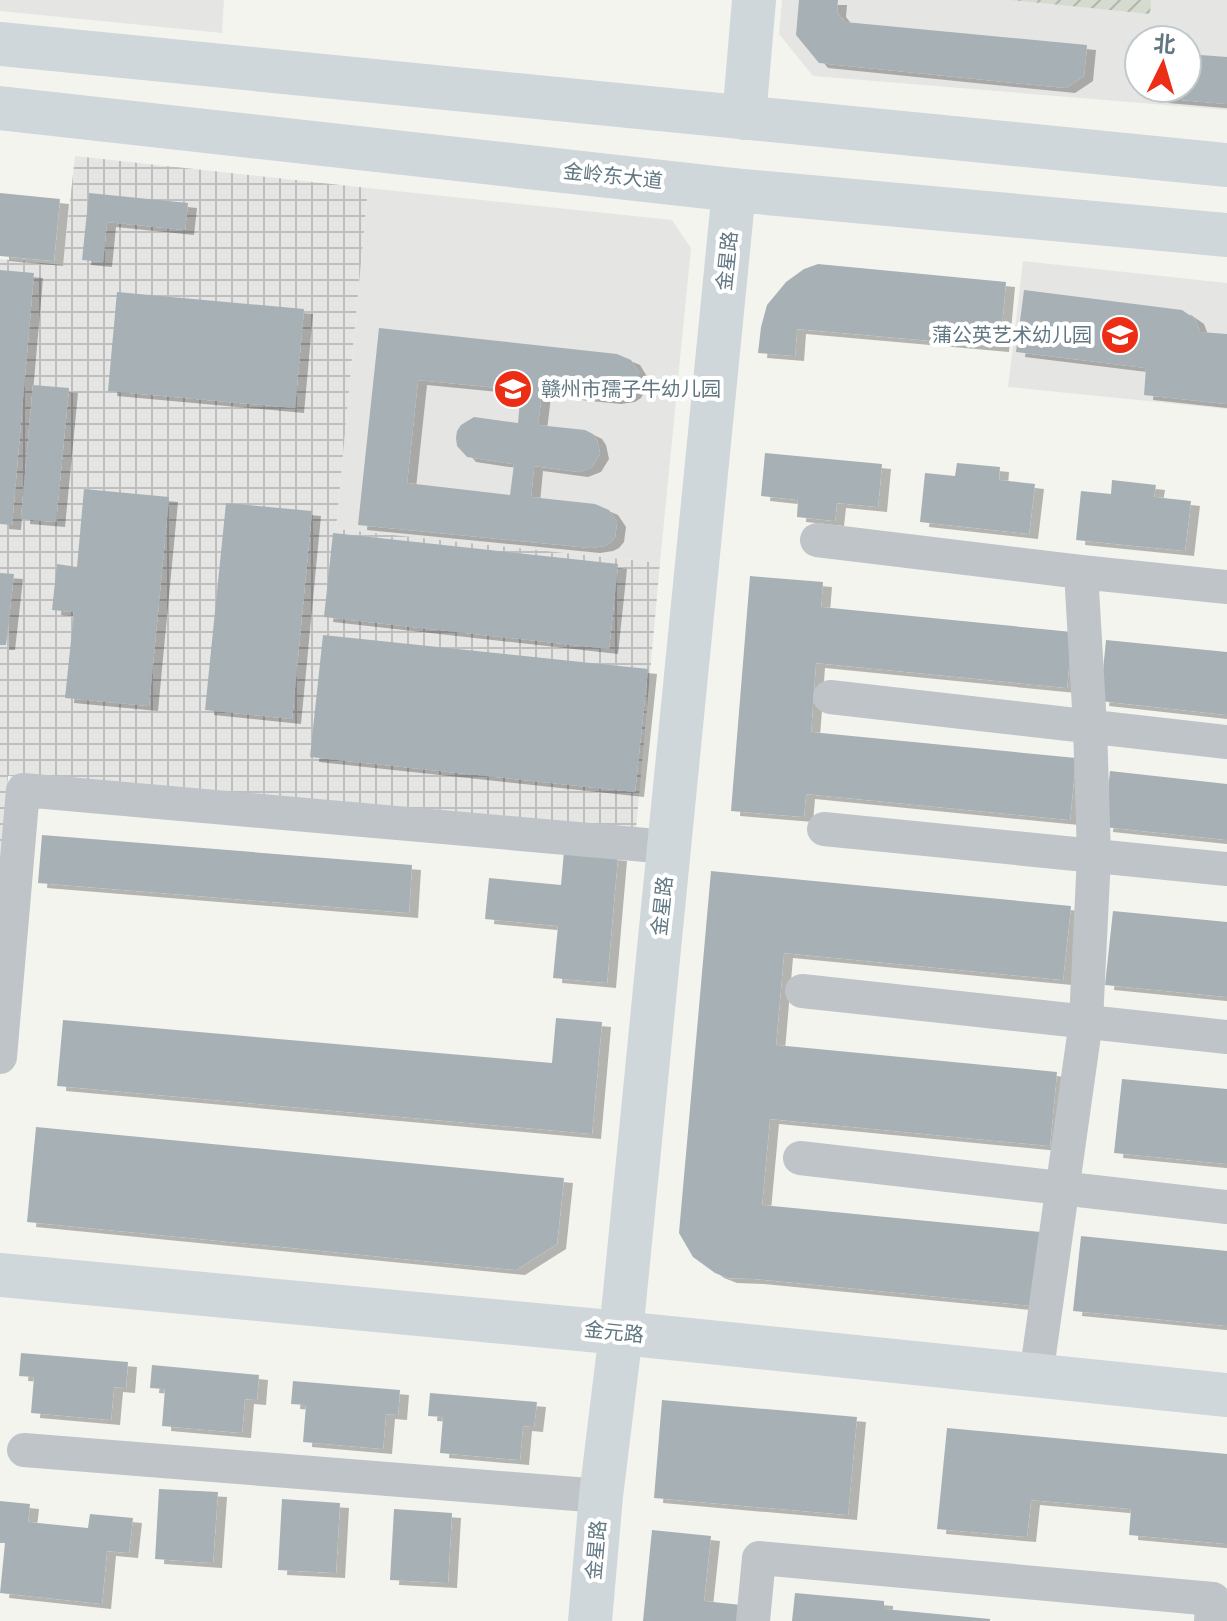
<svg xmlns="http://www.w3.org/2000/svg" width="1227" height="1621" viewBox="0 0 1227 1621" font-family="'Nunito Sans','Noto Sans SC',sans-serif">
<style>
.built{fill:#e5e5e3;fill-rule:evenodd}
.industrial{fill:url(#industrial-grid)}
.garden{fill:url(#garden-furrows)}
.building{fill:#a7b1b5;fill-rule:evenodd;filter:url(#shadow)}
.lines{fill:none;stroke-linecap:round;stroke-linejoin:round}
.street{stroke:#bec4c7;stroke-width:34}
.secondary{stroke:#d0d7da;stroke-width:44}
.labels{text-anchor:middle;stroke-width:8;stroke-linejoin:round;paint-order:stroke}
.street-label{font-size:20px;fill:#617883;stroke:#fff}
.poi-label{font-size:20px;fill:#617883;stroke:#fff;text-anchor:end}
</style>
<defs>
<pattern id="industrial-grid" width="8" height="8" patternUnits="userSpaceOnUse" patternTransform="scale(2)"><rect width="8" height="8" fill="#e5e5e3"/><path d="M0 4h8M4 0v8" fill="none" stroke="#bdbebd"/></pattern>
<pattern id="garden-furrows" width="10" height="10" patternUnits="userSpaceOnUse" patternTransform="scale(2)"><rect width="10" height="10" fill="#d6dbd0"/><path d="M-1 1l2-2M0 10L10 0M9 11l2-2" fill="none" stroke="#b1b6ae"/></pattern>
<filter id="shadow"><feDropShadow dx="9" dy="5" stdDeviation="0" flood-color="#0004"/></filter>
</defs>
<rect width="100%" height="100%" fill="#f4f4ef"/>
<path class="built" d="M0,0H224L222,33L0,11Z
M782,0H1227V110L813,76L779,34ZM1139,40H1187V88H1139Z
M368,188L672,220L691,248L660,563L336,529Z
M1023,261L1227,283V409L1008,387Z"/>
<path class="industrial" d="M75,156L368,188L336,529L660,563L636,829L8,776L0,861V259L63,265Z"/>
<path class="garden" d="M1010,0H1151L1150,14Z"/>
<path class="building" d="M799,0H838L837,12L845,22L1087,45L1084,76L1066,88L819,63L796,35Z
M1187,54L1227,57V104L1159,98L1149,88H1187Z
M0,193L60,199L54,261L0,256Z
M89,193L188,203L185,230L107,222L103,262L82,260Z
M818,264L1006,282L1000,347L797,329L795,356L758,353L761,327L767,305L786,282L804,269Z
M0,270L34,273L12,525L0,524Z
M1024,290L1182,310L1195,319L1200,332L1227,334V404L1144,395L1146,368L1016,352Z
M117,292L304,309L295,408L108,391Z
M379,328L617,354L631,360L639,373V380L632,393L626,397L612,399L542,392L538,425L585,430L593,434L597,440L600,454L592,467L579,472L534,466L531,497L595,504L609,510L617,522L615,537L610,543L604,546L591,548L358,525ZM418,380L521,390L518,423L474,417L461,425L457,431L456,438L457,446L467,457L514,464L510,495L407,483Z
M33,385L69,388L56,522L21,519Z
M765,453L882,464L878,507L837,503L835,521L797,517L798,500L761,496Z
M957,463L1000,467L999,480L1035,484L1029,534L920,522L925,473L955,476Z
M1112,480L1156,485L1154,497L1191,501L1185,551L1076,540L1081,491L1111,494Z
M84,489L169,497L149,706L65,698L74,612L52,610L57,564L77,567Z
M226,503L312,511L292,719L205,710Z
M333,533L618,564L609,649L324,617Z
M0,573L14,574L6,645H0Z
M750,576L823,582L821,607L1072,632L1067,688L816,663L811,732L1076,758L1070,820L806,794L804,817L731,811Z
M323,635L648,669L635,792L310,757Z
M1106,640L1227,652V715L1100,701Z
M1110,771L1227,784V840L1104,827Z
M42,835L412,865L409,913L38,883Z
M564,851L618,856L607,983L553,978L558,926L485,919L489,878L561,885Z
M711,871L1071,906L1063,980L784,953L776,1045L1057,1072L1050,1146L770,1119L762,1205L1041,1232L1033,1306L755,1279L728,1278L715,1273L693,1257L679,1233Z
M1113,911L1227,922V997L1105,985Z
M556,1018L602,1022L592,1134L57,1086L63,1020L552,1063Z
M1122,1079L1227,1089V1164L1114,1153Z
M36,1127L564,1178L557,1244L516,1270L27,1222Z
M1081,1236L1227,1251V1326L1073,1311Z
M21,1353L128,1362L126,1388L114,1387L111,1420L31,1413L34,1377L19,1376Z
M152,1365L259,1375L257,1400L245,1399L242,1433L162,1426L165,1389L150,1388Z
M293,1381L400,1390L398,1415L386,1414L383,1449L303,1442L306,1405L291,1404Z
M430,1393L537,1402L534,1427L523,1426L520,1460L440,1453L443,1417L428,1416Z
M662,1400L857,1417L848,1515L654,1498Z
M947,1428L1227,1454V1544L1129,1535L1131,1509L1031,1500L1027,1537L937,1529Z
M159,1489L218,1492L213,1563L155,1559Z
M282,1499L340,1503L336,1573L278,1570Z
M0,1501L30,1504L28,1522L88,1528L90,1514L133,1518L129,1553L107,1551L102,1604L0,1593L5,1543H0Z
M394,1509L452,1513L448,1583L390,1580Z
M652,1530L711,1536L704,1601L741,1605L739,1621H643Z
M795,1593L884,1601V1609L990,1619V1621H792Z"/>
<g class="lines">
<path class="street" d="M817,540L1081,572L1227,587
M830,697L1227,742
M824,829L1227,869
M802,991L1227,1037
M0,1057L23,790L668,847
M800,1158L1227,1207
M1036,1376L1086,1021L1094,856L1090,726L1081,572
M24,1450L601,1496
M753,1621L759,1558L1213,1599L1211,1621"/>
<path class="secondary" d="M0,44L1227,165
M0,108L734,190L1227,235
M744,118L754,0
M0,1275L621,1333L1227,1395
M590,1621L601,1496L621,1333L734,190"/>
</g>
<defs>
<g id="school-disc" transform="scale(2)"><circle r="9.5" fill="#ed2e17" stroke="#fff"/><path d="M0-5L7-2L0 1L-7-2ZM-4 1L0 2.5L4 1V4Q0 6-4 4Z" fill="#fff"/></g>
</defs>
<g fill-rule="evenodd">
<use href="#school-disc" x="1120" y="335"/>
<use href="#school-disc" x="513" y="389"/>
</g>
<g class="labels">
<g class="street-label">
<text transform="translate(613 176) rotate(6)" y="7">金岭东大道</text>
<text transform="translate(727 261) rotate(-84)" y="7">金星路</text>
<text transform="translate(662 906) rotate(-84)" y="7">金星路</text>
<text transform="translate(614 1332) rotate(6)" y="7">金元路</text>
<text transform="translate(596 1550) rotate(-85)" y="7">金星路</text>
</g>
<g class="poi-label">
<text x="1092" y="342">蒲公英艺术幼儿园</text>
<text x="541" y="396" text-anchor="start">赣州市孺子牛幼儿园</text>
</g>
</g>
<g transform="translate(1163 64) rotate(5)"><circle r="38" fill="#ffffff" stroke="#c0c9cd" stroke-width="2"/>
<path d="M0-6L14 30L0 20L-14 30Z" fill="#ed2e17"/>
<text y="-12" font-size="22" font-weight="bold" text-anchor="middle" fill="#617883">北</text>
</g>
</svg>
